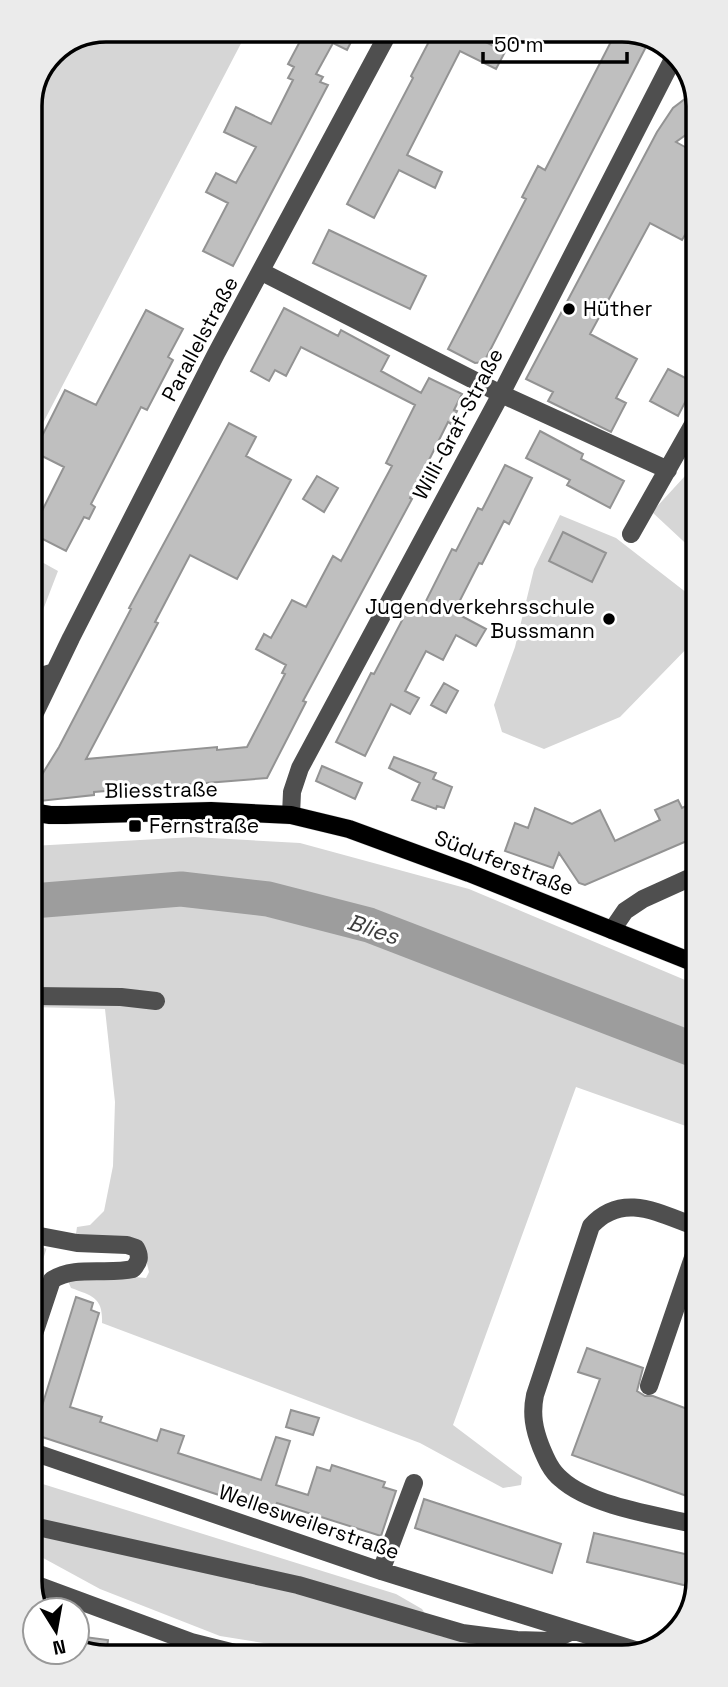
<svg xmlns="http://www.w3.org/2000/svg" width="728" height="1687" viewBox="0 0 728 1687" font-family="'Space Grotesk',sans-serif">
<style>
.green{fill:#d6d6d6}
.lines{fill:none;stroke-linecap:round;stroke-linejoin:round}
.river{stroke:#9d9d9d;stroke-width:35}
.building{fill:#bfbfbf;stroke:#939393;stroke-width:2}
.minor-tunnel{stroke:#d9d9d9;stroke-width:18;stroke-dasharray:18 9;stroke-linecap:butt}
.major-casing{stroke:#dbdbdb;stroke-width:19}
.minor{stroke:#4f4f4f;stroke-width:18}
.major{stroke:#000;stroke-width:18}
.poi-dot{fill:#000;stroke:#fff;stroke-width:2.5}
.labels{text-anchor:middle;stroke-width:6;stroke-linejoin:round;paint-order:stroke}
.poi-label{font-size:21px;fill:#000;stroke:#fff;text-anchor:start}
.street-label{font-size:21px;fill:#000;stroke:#fff}
.water-label{font-size:23px;font-style:italic;fill:#3e3e3e;stroke:#fff}
.rim{fill:none;stroke:#000;stroke-width:3.5}
</style>
<rect width="100%" height="100%" fill="#fff"/>
<path class="green" d="M106,30H248L31,446L30,102L52,52Z
M695,465L696,553L652,512Z
M560,515L616,538L696,600V639L620,717L544,749L502,732L494,705L515,647L534,569Z
M31,556L58,571L31,641Z
M194,837L300,843L469,889L697,985V1130L576,1087L453,1425L522,1477L521,1485L503,1488L420,1443L102,1323C103,1298 93,1296 71,1288L68,1281L111,1275L146,1278L149,1272L143,1247L76,1234L77,1227L90,1225L104,1211L113,1166L115,1102L105,1009L32,1007V846Z
M33,1481L396,1594L422,1609L439,1636L515,1651L548,1654L339,1655L220,1636L100,1589L34,1553Z"/>
<g class="lines">
<path class="river" d="M32,901L181,889L268,899L369,925L697,1051"/>
</g>
<path class="building" d="M306,30H357L347,50L333,43L316,74L323,77L320,82L328,85L233,266L203,251L228,203L206,192L216,173L236,183L256,147L224,132L236,107L271,124L293,80L288,78L294,67L288,64Z
M435,30H463L505,52L496,69L460,51L407,155L442,172L435,188L399,170L374,218L347,204L413,78L411,76Z
M617,30H627L650,39L484,362L475,363L448,349L526,199L522,197L538,166L545,170Z
M694,92V129L676,142L694,152L695,218L682,240L650,223L590,334L637,359L616,398L626,403L611,432L548,401L553,392L526,379L657,132L673,108Z
M329,230L426,276L410,309L313,263Z
M284,308L338,336L341,330L389,356L381,371L421,393L429,378L462,394L454,410L457,411L451,424L448,422L410,498L412,499L303,701L306,702L267,778L94,792V795L40,801L38,781L59,747L131,609L129,608L229,423L256,437L246,456L291,480L237,579L190,555L155,622L158,623L86,759L217,747V750L247,747L285,674L282,673L286,665L256,649L264,634L271,638L292,600L306,607L333,556L341,561L392,466L386,463L415,405L301,347L286,376L275,370L269,381L251,371Z
M146,310L183,329L168,357L173,360L147,410L141,407L91,504L95,507L89,519L84,517L66,551L31,533L64,467L34,452L65,390L96,405Z
M668,369L695,383L678,416L650,401Z
M540,431L583,454L581,459L624,481L610,508L567,485L570,480L526,458Z
M505,465L532,478L509,524L504,521L482,564L479,563L454,612L486,629L476,646L456,635L443,660L426,651L405,691L419,698L410,714L391,704L365,756L336,742L371,673L374,674L408,609L419,615L452,549L456,551L478,508L482,510Z
M317,476L338,488L324,512L303,499Z
M563,532L606,553L592,582L549,561Z
M444,683L458,691L446,713L431,705Z
M394,757L436,773L433,779L452,787L444,808L437,806L436,809L412,800L420,783L389,768Z
M322,766L362,783L355,799L316,781Z
M678,800L682,808L696,801V837L585,885L579,883L559,853L553,868L505,851L515,823L528,828L535,808L572,824L600,810L615,841L660,820L655,810Z
M76,1297L93,1303L91,1310L99,1313L70,1407L102,1417L100,1422L157,1441L161,1429L184,1436L178,1453L261,1480L276,1437L290,1441L276,1485L308,1495L317,1467L330,1471L332,1465L385,1482L383,1487L396,1491L381,1536L277,1503L274,1513L33,1434V1403L42,1406Z
M587,1348L643,1368L637,1391L645,1396H653L698,1413V1500L572,1455L600,1379L578,1372Z
M291,1410L319,1418L313,1435L286,1427Z
M424,1499L561,1544L552,1573L415,1528Z
M594,1533L698,1557V1581L696,1588L587,1562Z
M77,1636L108,1640L106,1657L77,1648Z"/>
<g class="lines">
<path class="minor-tunnel" d="M33,1261L38,1246"/>
<g class="major-casing">
<path id="major" d="M32,812L50,815H66L211,811L291,815L349,829L469,873L697,964"/>
</g>
<path class="minor" d="M262,272L501,394L668,470
M631,534L695,421
M31,679L54,672
M31,721L71,638L216,354L390,30
M291,815L292,792L300,768L501,394L675,55
M612,930L625,911L643,899L696,875
M32,996L121,997L156,1001
M697,1227C660,1214 623,1191 591,1226L535,1395C531,1414 534,1429 541,1447C546,1459 551,1471 561,1479C590,1506 659,1516 698,1525
M33,1337L52,1280C74,1265 108,1275 133,1269C139,1262 141,1257 136,1248L127,1245L77,1243L40,1236
M649,1386L697,1246
M33,1452L381,1571L645,1653
M33,1526L298,1585L462,1633L517,1640L551,1641L572,1631
M381,1571L414,1483
M34,1584L191,1642L247,1656"/>
<use href="#major" class="major"/>
</g>
<g class="poi-dot">
<circle cx="569" cy="309" r="7"/>
<circle cx="609" cy="619" r="7"/>
<rect x="128" y="819" width="14" height="14" rx="3.5"/>
</g>
<g class="labels">
<g class="poi-label">
<text x="583" y="316">Hüther</text>
<text x="595" y="614" text-anchor="end">Jugendverkehrsschule<tspan x="595" dy="24">Bussmann</tspan></text>
<text x="149" y="833">Fernstraße</text>
</g>
<g class="street-label">
<text transform="translate(200 339) rotate(-62)" y="7">Parallelstraße</text>
<text transform="translate(458 424) rotate(-62)" y="7">Willi-Graf-Straße</text>
<text transform="translate(161 790) rotate(-1)" y="7">Bliesstraße</text>
<text transform="translate(504 863) rotate(21)" y="7">Süduferstraße</text>
<text transform="translate(309 1522) rotate(19)" y="7">Wellesweilerstraße</text>
</g>
<g class="water-label">
<text transform="translate(373 929) rotate(18)" y="8">Blies</text>
</g>
</g>
<path d="M0 0H728V1687H0ZM106 42H622A64 64 0 0 1 686 106V1581A64 64 0 0 1 622 1645H106A64 64 0 0 1 42 1581V106A64 64 0 0 1 106 42Z" fill="#ebebeb" fill-rule="evenodd"/>
<path class="rim" d="M106 42H622A64 64 0 0 1 686 106V1581A64 64 0 0 1 622 1645H106A64 64 0 0 1 42 1581V106A64 64 0 0 1 106 42Z"/>
<g transform="translate(56 1631) rotate(169)"><circle r="33" fill="#ffffff" stroke="#999999" stroke-width="2"/>
<path d="M0-5L12 26L0 18L-12 26Z" fill="#000000"/>
<text y="-10" font-size="19" font-weight="bold" text-anchor="middle" fill="#000000">N</text>
</g>
<path d="M483 52v10h144v-10" fill="none" stroke="#000000" stroke-width="3.5"/>
<text x="494" y="52" font-size="21" fill="#000000" stroke="#ffffff" stroke-width="5" paint-order="stroke">50 m</text>
</svg>
